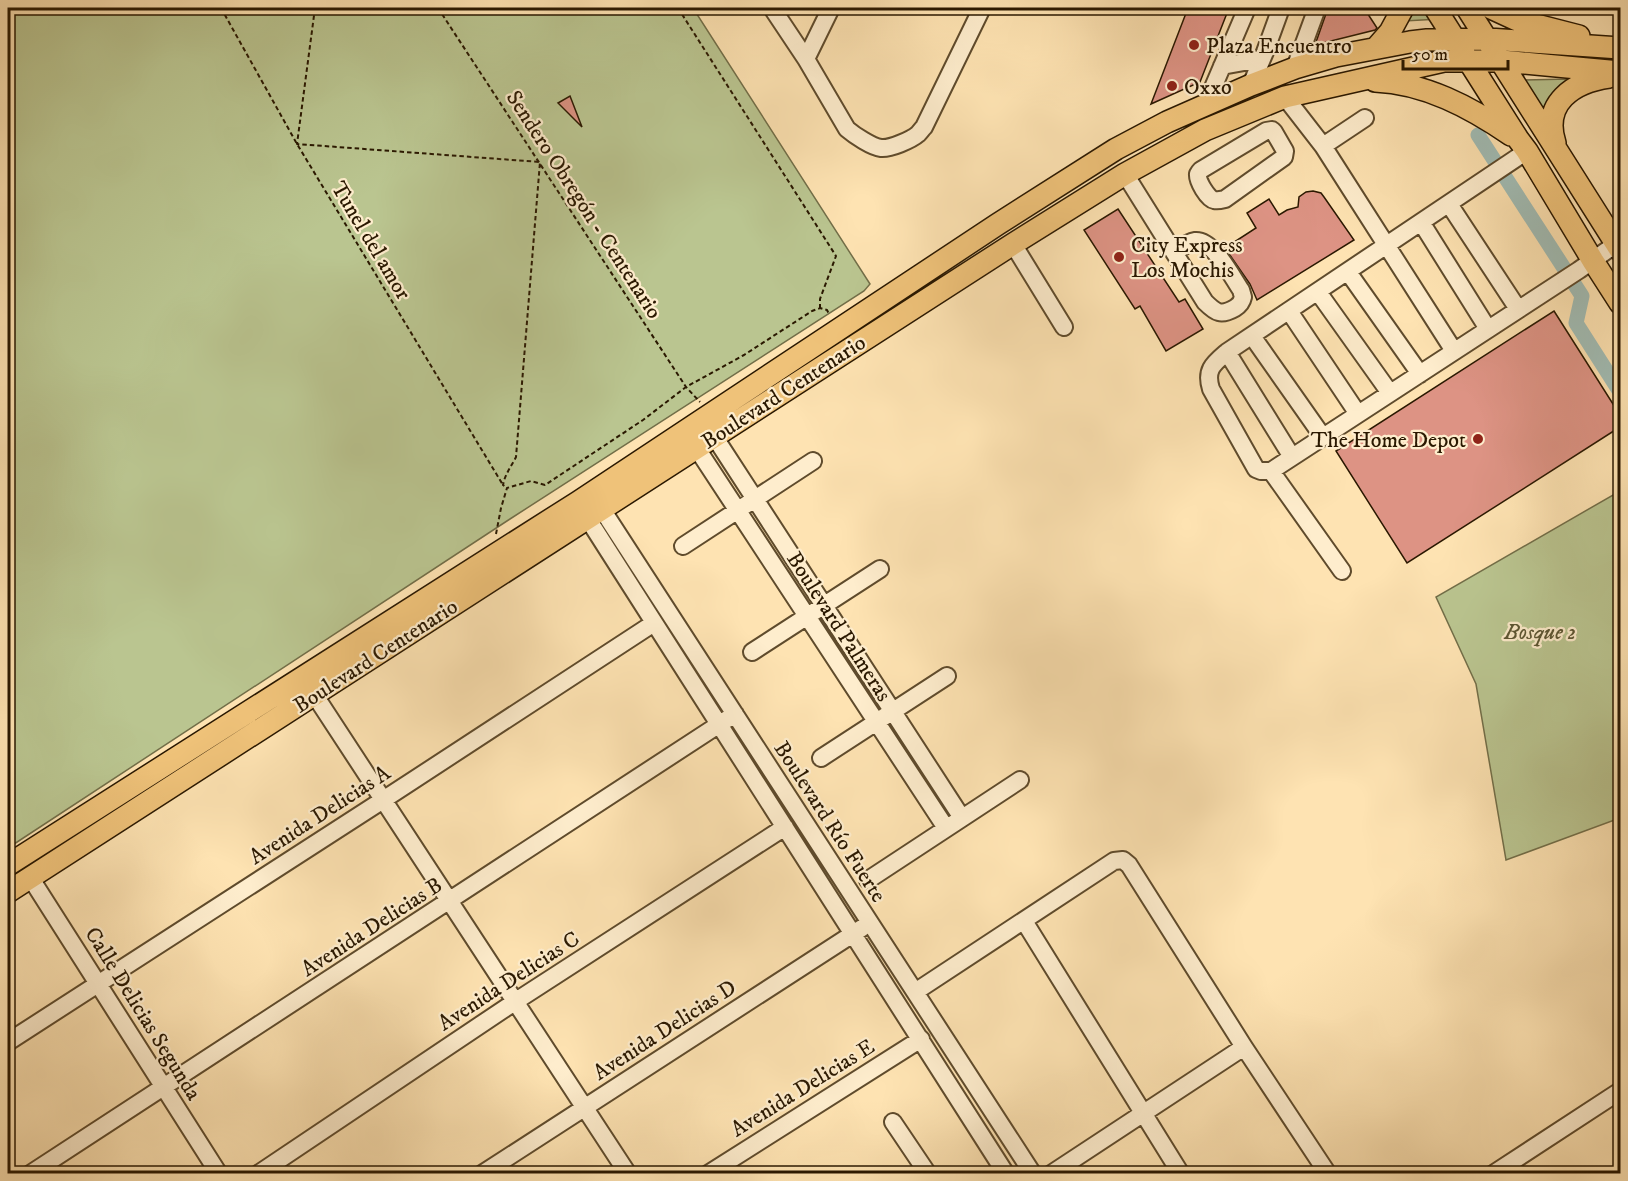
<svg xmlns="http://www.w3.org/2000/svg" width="1628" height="1181" viewBox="0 0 1628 1181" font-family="'IM FELL DW Pica',serif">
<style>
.green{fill:#bac590;stroke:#726e48;stroke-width:1.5}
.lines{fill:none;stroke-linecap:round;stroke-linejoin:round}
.canal{stroke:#a2bdb5;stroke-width:15}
.building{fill:#dd9384;stroke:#2a1800;stroke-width:1.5}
.minor-casing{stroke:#5f4b2c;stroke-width:20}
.major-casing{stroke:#2a1800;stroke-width:24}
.path{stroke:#2a1800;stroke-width:2;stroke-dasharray:4.5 3;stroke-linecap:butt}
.minor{stroke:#feedcd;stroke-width:16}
.major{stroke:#efc279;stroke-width:21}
.poi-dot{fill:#8f2418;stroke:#feedcd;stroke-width:2}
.labels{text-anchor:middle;stroke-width:4.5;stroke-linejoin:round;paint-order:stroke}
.poi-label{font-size:22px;fill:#2a1800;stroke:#feedcd;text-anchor:start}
.street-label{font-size:22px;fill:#2a1800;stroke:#feedcd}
.park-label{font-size:22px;font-style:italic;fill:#5c5532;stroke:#feedcd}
</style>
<rect width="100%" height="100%" fill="#fee3b2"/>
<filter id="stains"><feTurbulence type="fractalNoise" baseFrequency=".00333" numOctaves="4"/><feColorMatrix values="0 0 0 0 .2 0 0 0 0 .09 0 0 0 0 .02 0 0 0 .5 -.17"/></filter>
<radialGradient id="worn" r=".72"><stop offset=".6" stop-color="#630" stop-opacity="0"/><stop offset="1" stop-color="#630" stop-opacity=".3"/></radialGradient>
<path class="green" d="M8,8H693L870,284L864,291L510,519L8,848Z
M1413,8H1432L1439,19L1405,21L1411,14Z
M1569,79L1559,88L1547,121L1524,80Z
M1620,491V818L1506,860L1476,684L1436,597Z"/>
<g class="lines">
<path class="canal" d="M1478,135L1582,296L1576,323L1620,392"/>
</g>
<path class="building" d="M1188,8H1229L1200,82L1151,104Z
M1328,8H1364L1377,28L1375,30L1315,45Z
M570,96L582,127L558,103Z
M1313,191L1321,193L1324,197L1354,240L1257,300L1250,284L1225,248L1256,228L1247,213L1269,199L1279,215L1287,210L1298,207L1299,197L1306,192Z
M1118,209L1179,302L1185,299L1203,329L1166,351L1140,306L1135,309L1084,230Z
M1554,311L1620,415V427L1407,563L1336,451Z"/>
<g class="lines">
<g class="minor-casing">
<path id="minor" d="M772,8L806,59L847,129C854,135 872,147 881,148C890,149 911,140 918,134C920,132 922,129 924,127L982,8
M806,59L831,8
M1222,66L1261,59
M1295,68L1317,8
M1251,85L1265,52L1281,8
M1285,97L1323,146L1454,351
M1206,104L1247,8
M1272,130L1274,132L1285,151L1284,157L1225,199C1221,200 1218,201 1214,200C1208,199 1197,181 1198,174C1199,172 1200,171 1201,170L1266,131Z
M1323,146L1365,118
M1125,174L1205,302C1216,313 1221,316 1235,308C1240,305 1242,302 1243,297L1241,290C1232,277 1213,239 1195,241C1187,242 1180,249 1175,253
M1449,204L1518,309
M1421,222L1488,329
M1013,244L1064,327
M1348,272L1420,374
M1318,292L1390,393
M1289,311L1358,414
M1252,336L1323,437
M1227,352L1292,457
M714,436L962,818
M696,447L946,828
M1271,471H1261L1256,469L1211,389C1205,370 1213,364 1227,352L1527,151
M596,500L1033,1174
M581,508L1006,1174
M683,546L813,461
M1342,571L1271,471L1579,270L1616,244
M752,652L880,569
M314,694L628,1174
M821,758L947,676
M30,877L219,1174
M868,880L1020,780
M1024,921L1181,1174
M915,992L1114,861L1123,860L1129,865L1244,1047L1328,1174
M8,1042L383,800L654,623
M893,1122L928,1174
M30,1174L735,714
M258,1174L516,1001L785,827
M482,1174L862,928
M708,1174L921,1039
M1051,1174L1244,1047
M1493,1174L1620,1091"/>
</g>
<g class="major-casing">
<path id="major" d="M1435,8L1518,139L1527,151L1593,261L1620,303
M1467,8L1620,250
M1491,8L1517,20L1579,36
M1376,48L1390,32L1403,8
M1375,81C1425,83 1470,107 1511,135
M1555,143C1542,103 1573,82 1609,77
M8,865L578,502L998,224L1116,149L1167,122L1251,85L1295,68L1336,56L1410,42L1427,40L1488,39L1620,48
M8,892L1013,244L1125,174L1205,130L1285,97L1444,61H1502L1620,72"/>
</g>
<path class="path" d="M221,8L297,144L503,485
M315,8L297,144L540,162L516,457C511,467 505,474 503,485L507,488
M438,8L686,387L700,402
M678,8L836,256L820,299V308
M496,534L501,508L507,488L531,481L545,485L643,420L686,387L744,355L812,311L820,308L827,310L829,314"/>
<use href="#minor" class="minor"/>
<use href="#major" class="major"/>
</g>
<g class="poi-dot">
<circle cx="1194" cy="45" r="6"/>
<circle cx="1172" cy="86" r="6"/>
<circle cx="1119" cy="257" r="6"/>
<circle cx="1478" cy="439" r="6"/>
</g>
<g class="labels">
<g class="poi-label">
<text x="1206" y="53">Plaza Encuentro</text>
<text x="1184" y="94">Oxxo</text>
<text x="1131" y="252">City Express<tspan x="1131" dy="25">Los Mochis</tspan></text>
<text x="1466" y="447" text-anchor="end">The Home Depot</text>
</g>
<g class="street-label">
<text transform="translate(585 204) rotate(57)" y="8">Sendero Obregón - Centenario</text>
<text transform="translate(372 240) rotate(59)" y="8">Tunel del amor</text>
<text transform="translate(783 391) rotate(-33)" y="8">Boulevard Centenario</text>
<text transform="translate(840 626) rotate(57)" y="8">Boulevard Palmeras</text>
<text transform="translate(375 655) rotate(-33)" y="8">Boulevard Centenario</text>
<text transform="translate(319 814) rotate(-33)" y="8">Avenida Delicias A</text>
<text transform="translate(831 821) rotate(57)" y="8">Boulevard Río Fuerte</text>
<text transform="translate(371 926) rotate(-33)" y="8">Avenida Delicias B</text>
<text transform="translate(508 980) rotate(-33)" y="8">Avenida Delicias C</text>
<text transform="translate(144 1013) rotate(58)" y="8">Calle Delicias Segunda</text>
<text transform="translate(664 1029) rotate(-33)" y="8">Avenida Delicias D</text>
<text transform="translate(802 1087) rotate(-32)" y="8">Avenida Delicias E</text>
</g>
<g class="park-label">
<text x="1540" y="639">Bosque 2</text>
</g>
</g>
<rect width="1628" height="1181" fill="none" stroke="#fee3b2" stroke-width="30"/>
<rect x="9" y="9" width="1610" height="1163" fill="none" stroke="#2a1800" stroke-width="3"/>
<rect x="15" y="15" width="1598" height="1151" fill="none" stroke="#2a1800" stroke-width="1.5"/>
<path d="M1403 60v9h105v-9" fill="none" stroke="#2a1800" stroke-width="3"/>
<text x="1412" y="60" font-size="18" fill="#2a1800" stroke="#feedcd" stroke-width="4.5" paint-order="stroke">50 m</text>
<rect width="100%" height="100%" filter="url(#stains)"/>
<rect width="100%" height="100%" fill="url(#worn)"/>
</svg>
